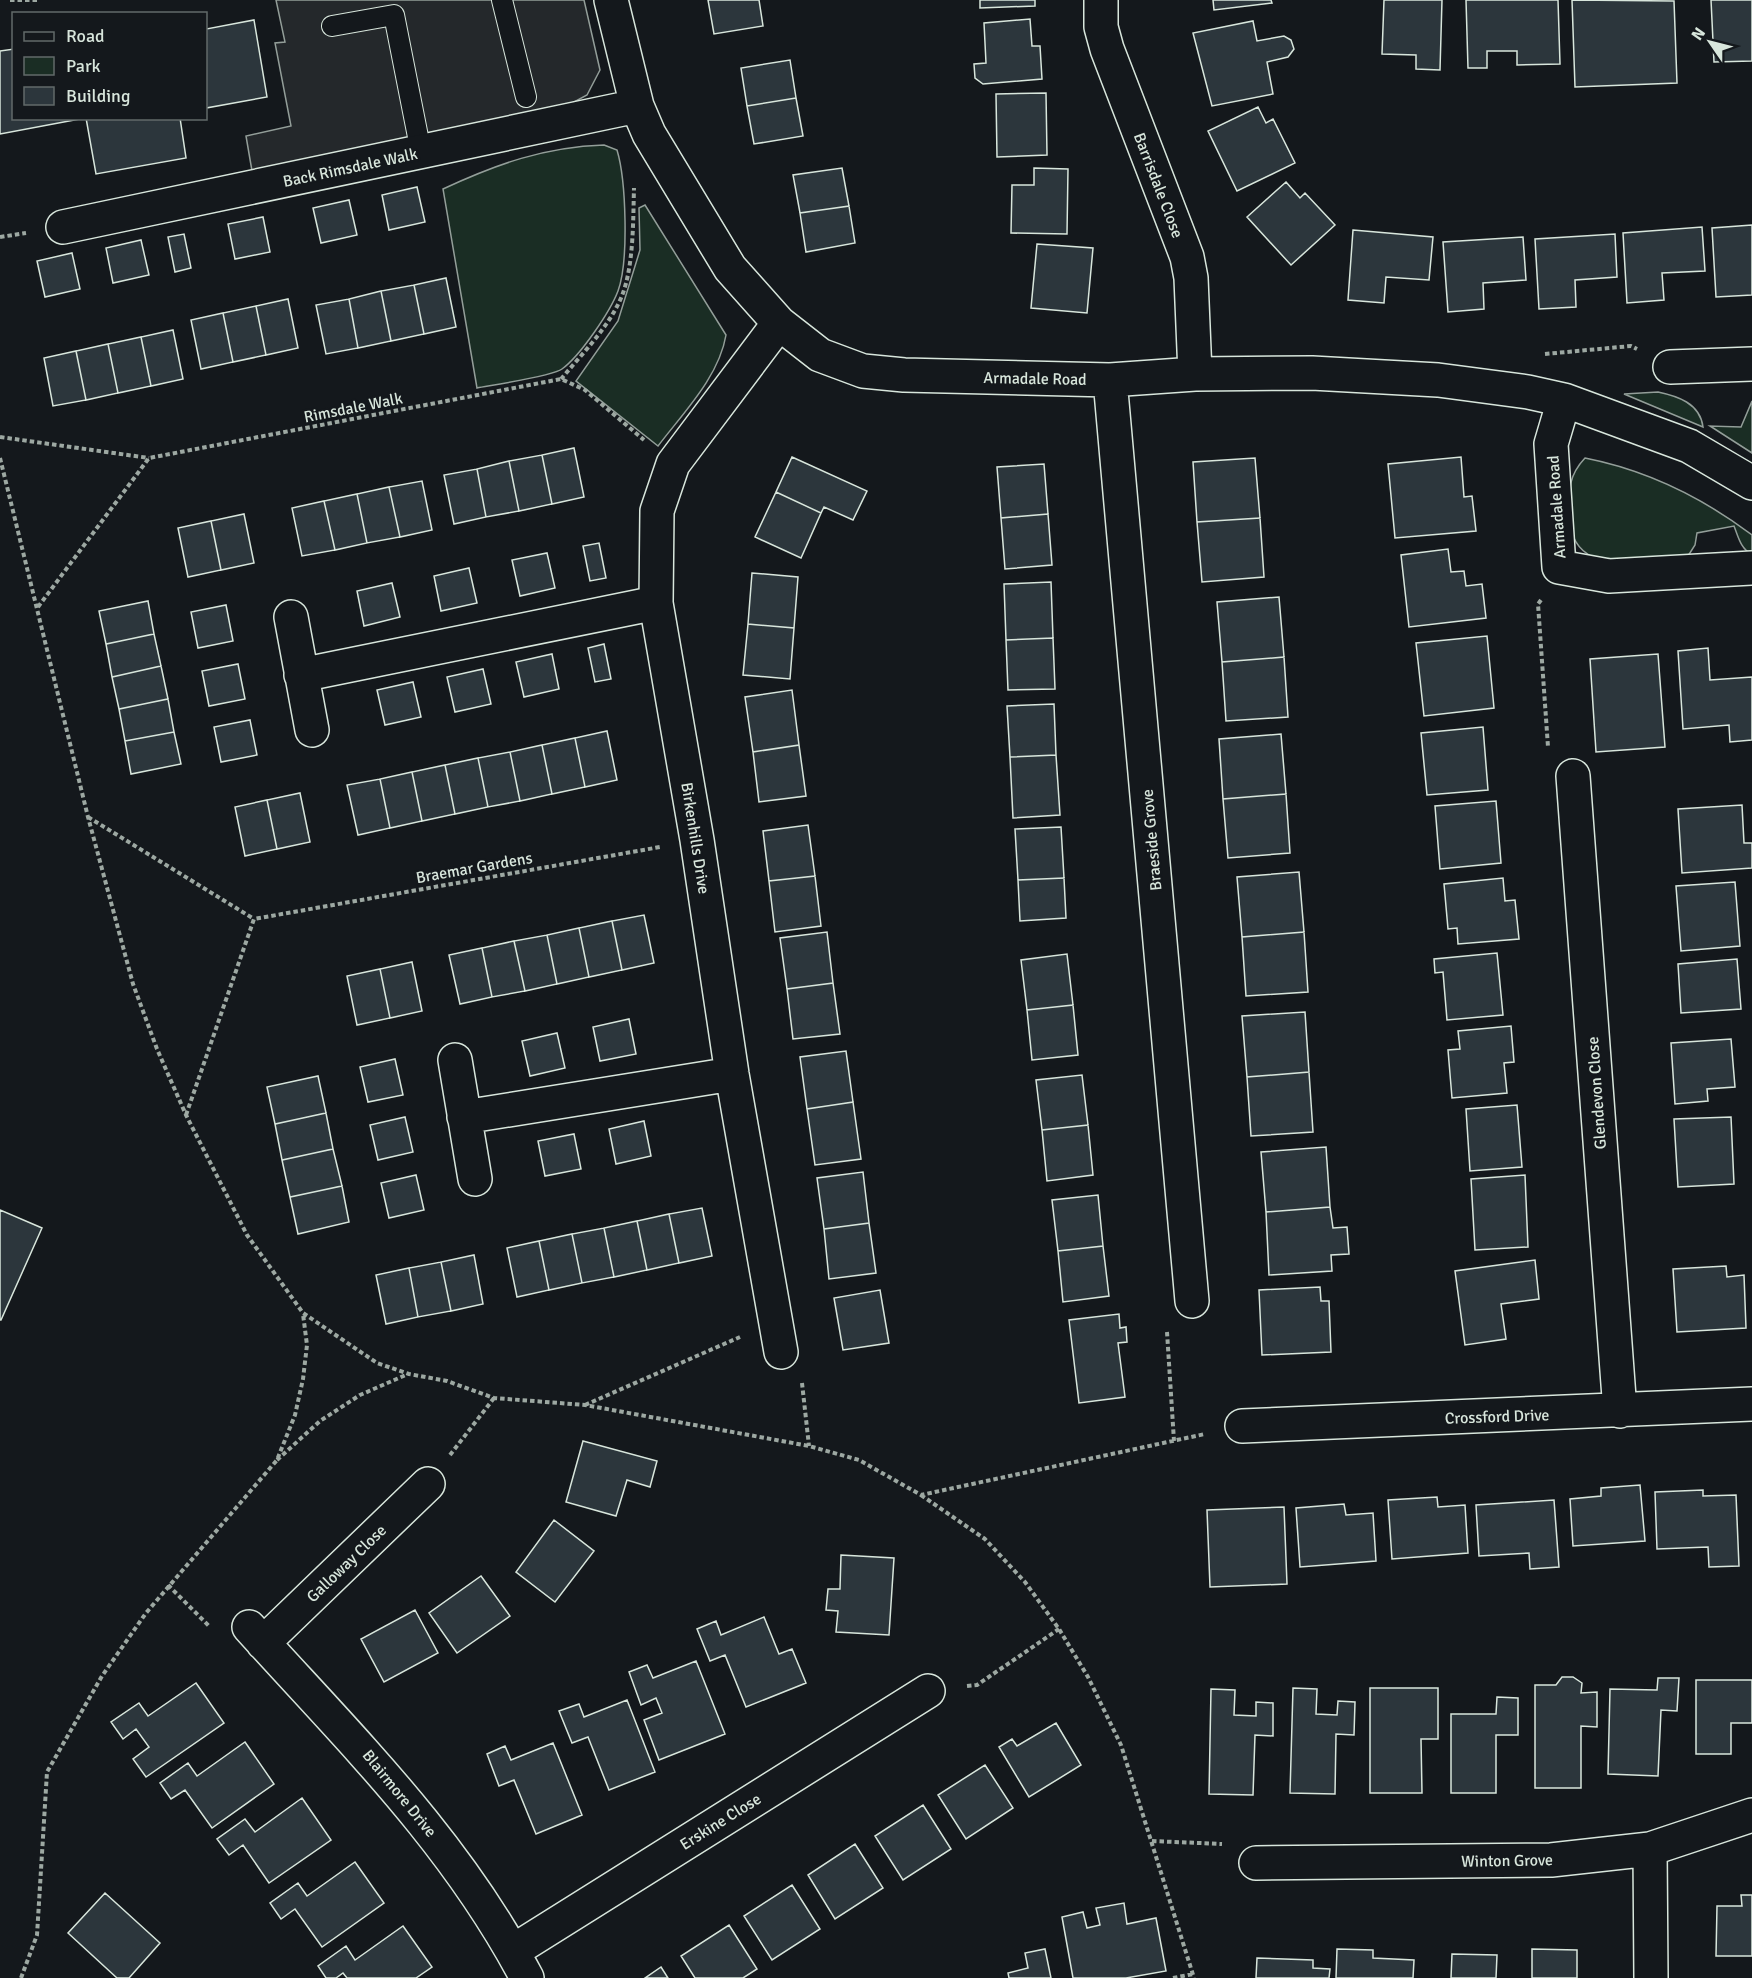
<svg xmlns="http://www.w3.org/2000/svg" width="1752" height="1978" viewBox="0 0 1752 1978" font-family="Signika,sans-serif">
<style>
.green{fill:#1a2d24;stroke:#939e99;stroke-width:1.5}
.parking{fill:#24282b;stroke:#939e99;stroke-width:1.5}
.building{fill:#2c363c;stroke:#d8e6dc;stroke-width:1.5}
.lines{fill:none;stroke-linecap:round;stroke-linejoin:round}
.service-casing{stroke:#d8e6dc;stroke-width:22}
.minor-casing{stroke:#d8e6dc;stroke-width:36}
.path{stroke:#9da8a2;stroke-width:4;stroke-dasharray:4.5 3;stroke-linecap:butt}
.service{stroke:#14181c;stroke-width:20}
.minor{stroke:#14181c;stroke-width:33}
.labels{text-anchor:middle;stroke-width:4.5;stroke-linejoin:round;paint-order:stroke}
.street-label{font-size:16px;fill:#d8e6dc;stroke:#14181c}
</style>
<rect width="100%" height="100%" fill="#14181c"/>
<path class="green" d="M604,145L617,150C626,180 629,261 618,291C610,312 580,356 562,369C553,376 493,385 477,388L443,189C497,164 544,147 604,145Z
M645,205L726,335C719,377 683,413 658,446L576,381L618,321L640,250L639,208Z
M1658,392C1677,396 1700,403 1703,427L1624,394Z
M1752,401V453L1710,426L1741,427Z
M1585,458C1646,470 1703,498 1752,535V554C1741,550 1738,536 1734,526L1697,533L1695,545L1688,556C1654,560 1590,578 1573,536C1570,530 1571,520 1570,513C1568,490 1569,475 1585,458Z"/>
<path class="parking" d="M276,0H584L600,70L587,95L565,107L252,171L246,136L291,126L275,43L285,42Z"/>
<path class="building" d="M708,0H759L763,26L714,34Z
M980,0H1035V6L980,8Z
M1213,0H1271L1272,3L1214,10Z
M1384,0H1442L1440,70L1416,69V55L1382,54Z
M1466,0H1558L1560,64L1517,65V51H1487V68H1468Z
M1572,0L1674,1L1677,83L1575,87Z
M1711,0H1752V61L1714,62Z
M1030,19L1032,46H1040L1042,79L983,84L975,78L974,64L986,63L984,23Z
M254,20L267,97L206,108V29Z
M1253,21L1257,41L1284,36L1291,40L1294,49L1288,57L1267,62L1273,94L1212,106L1193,33Z
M14,49V118H85L0,134V51Z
M790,60L796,98L747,106L741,68Z
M1046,93L1047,155L997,157L996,94Z
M796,98L803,136L754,144L747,106Z
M1258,107L1266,123L1273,119L1295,163L1237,191L1208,131Z
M86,118H180L186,158L96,174Z
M842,168L849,206L800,213L793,175Z
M1034,168L1068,169L1067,234L1011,233L1012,185H1034Z
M1286,182L1300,198L1305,193L1335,225L1291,265L1247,217Z
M417,187L425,222L389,230L382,195Z
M349,200L357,235L321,243L313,208Z
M849,206L855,243L806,252L800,213Z
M263,217L270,252L235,259L228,224Z
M1752,225V295L1716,297L1712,228Z
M1702,227L1705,271L1662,273L1664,300L1627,303L1623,233Z
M1353,230L1433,237L1429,280L1386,277L1384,303L1348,300Z
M184,234L191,268L175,272L168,237Z
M1615,234L1617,277L1575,280L1576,307L1539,309L1535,239Z
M1523,237L1526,280L1483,283L1484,309L1448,312L1443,242Z
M141,240L149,275L113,283L106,248Z
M1037,244L1093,248L1087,313L1031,308Z
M72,253L80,289L45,297L37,261Z
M446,278L456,327L424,334L414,285Z
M414,285L424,334L391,341L381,291Z
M381,291L391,341L358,348L349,299Z
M288,299L298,348L266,355L256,306Z
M349,299L358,348L326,354L316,305Z
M256,306L266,355L233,362L223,313Z
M223,313L233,362L201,369L191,320Z
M173,330L183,379L151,386L141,337Z
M141,337L151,386L118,393L108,344Z
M108,344L118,393L86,400L76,351Z
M76,351L86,400L53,406L44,358Z
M574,448L584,497L552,504L542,455Z
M542,455L552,504L519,511L509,461Z
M792,457L867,491L853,520L824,507L821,513L776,492Z
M1461,457L1464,497L1472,496L1476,531L1395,538L1388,464Z
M1255,458L1260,518L1197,522L1193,462Z
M509,461L519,511L486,517L477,469Z
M1044,464L1048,514L1001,518L997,467Z
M477,469L486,517L454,524L444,475Z
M422,481L432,530L400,537L389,487Z
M389,487L400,537L367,543L357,494Z
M776,492L821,513L801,558L755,537Z
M357,494L367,543L335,550L324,501Z
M324,501L335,550L302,556L292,508Z
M244,514L254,563L221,570L211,521Z
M1048,514L1052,565L1005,569L1001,518Z
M1260,518L1264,577L1202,582L1197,522Z
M211,521L221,570L188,577L178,528Z
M599,543L606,578L590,581L583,546Z
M1448,549L1451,572L1464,571L1466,586L1482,584L1486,618L1409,627L1401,555Z
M547,553L555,588L520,596L512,560Z
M469,568L477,603L441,611L434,576Z
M752,573L798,577L794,628L748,624Z
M1051,582L1053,638L1006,640L1004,584Z
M392,583L400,617L364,626L357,591Z
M1279,597L1284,657L1222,662L1217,602Z
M148,601L154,634L106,644L99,611Z
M226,605L233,641L198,648L191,612Z
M748,624L794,628L790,679L743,675Z
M154,634L161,666L112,677L106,644Z
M1487,636L1494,708L1424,716L1416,643Z
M1053,638L1055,689L1008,690L1006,640Z
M604,644L611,679L595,682L588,648Z
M1708,648L1710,680L1752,677V740L1730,742L1729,725L1683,729L1678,651Z
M552,654L559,689L524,697L516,662Z
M1658,654L1665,747L1596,752L1590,659Z
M1284,657L1288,717L1226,721L1222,662Z
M238,664L245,699L209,706L202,671Z
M161,666L168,699L119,709L112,677Z
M483,669L491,704L455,712L447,677Z
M413,682L421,717L385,725L377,690Z
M792,690L799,745L753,752L745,697Z
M168,699L174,732L125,741L119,709Z
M1054,704L1056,755L1010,757L1007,706Z
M250,720L257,755L221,762L214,727Z
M1483,727L1488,790L1427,795L1421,733Z
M607,731L617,780L585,787L575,738Z
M174,732L181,764L131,774L125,741Z
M1281,734L1286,794L1223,799L1219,739Z
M575,738L585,787L552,794L542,745Z
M542,745L552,794L520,801L510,752Z
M799,745L806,796L759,802L753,752Z
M510,752L520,801L488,807L478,758Z
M1056,755L1060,815L1013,818L1010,757Z
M478,758L488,807L455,814L445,765Z
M445,765L455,814L422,821L412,772Z
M412,772L422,821L390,828L380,779Z
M380,779L390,828L358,835L347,785Z
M300,793L310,842L277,849L267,800Z
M1286,794L1290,853L1228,858L1223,799Z
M267,800L277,849L245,856L235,807Z
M1496,801L1501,863L1440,869L1435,806Z
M1742,805L1744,843H1752V868L1682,873L1678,809Z
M808,825L815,876L769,881L763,831Z
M1061,827L1064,878L1018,880L1015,829Z
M1299,872L1304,932L1242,937L1237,877Z
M815,876L821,926L775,932L769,881Z
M1064,878L1066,918L1020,921L1018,880Z
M1503,878L1505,901L1515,900L1519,939L1458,944L1457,928L1448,929L1444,884Z
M1735,882L1740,946L1681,951L1676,886Z
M644,915L654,963L622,970L612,921Z
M612,921L622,970L589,977L579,928Z
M579,928L589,977L557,984L547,935Z
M827,932L833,983L787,989L780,938Z
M1304,932L1308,992L1246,996L1242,937Z
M547,935L557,984L525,991L514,941Z
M514,941L525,991L492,997L482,948Z
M482,948L492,997L460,1004L449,955Z
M1497,953L1503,1015L1447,1020L1443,972L1435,973L1434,959Z
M1067,954L1073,1005L1027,1010L1021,960Z
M1737,959L1741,1009L1681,1013L1678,964Z
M412,962L422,1011L390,1018L380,969Z
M380,969L390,1018L357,1025L347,976Z
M833,983L840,1034L793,1039L787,989Z
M1073,1005L1078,1055L1032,1060L1027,1010Z
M1305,1012L1309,1072L1247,1077L1242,1016Z
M629,1019L636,1054L600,1061L593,1027Z
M1511,1026L1514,1062L1504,1063L1507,1093L1452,1098L1448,1050L1460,1049L1458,1031Z
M557,1033L565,1068L530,1076L522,1041Z
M1731,1039L1735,1087L1707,1089L1708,1101L1675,1104L1671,1043Z
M846,1051L853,1102L807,1109L800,1057Z
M395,1059L403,1095L368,1102L360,1067Z
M1309,1072L1313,1132L1251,1136L1247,1077Z
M1082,1075L1088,1125L1042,1130L1036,1080Z
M318,1076L326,1113L275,1124L267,1087Z
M853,1102L861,1159L815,1165L807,1109Z
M1517,1105L1522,1167L1470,1171L1466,1109Z
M326,1113L333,1149L282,1160L275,1124Z
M405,1117L413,1152L378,1160L370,1125Z
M1731,1117L1734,1184L1678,1187L1674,1119Z
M644,1121L651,1156L616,1164L609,1129Z
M1088,1125L1093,1175L1047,1181L1042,1130Z
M574,1134L581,1169L545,1176L538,1141Z
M1326,1147L1330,1207L1266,1212L1261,1152Z
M333,1149L342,1186L290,1197L282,1160Z
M863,1172L869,1223L824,1229L817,1178Z
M416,1175L424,1210L389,1218L381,1183Z
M1525,1175L1528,1247L1475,1250L1471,1179Z
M342,1186L349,1222L298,1234L290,1197Z
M1098,1195L1103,1246L1058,1251L1052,1200Z
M1330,1207L1333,1228L1347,1227L1349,1254L1331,1255L1332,1271L1269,1275L1266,1212Z
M702,1208L712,1256L679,1263L669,1214Z
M0,1210L42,1228L1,1320H0Z
M669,1214L679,1263L647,1270L637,1221Z
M637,1221L647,1270L614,1277L604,1228Z
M869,1223L876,1273L829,1279L824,1229Z
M604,1228L614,1277L582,1283L572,1234Z
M572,1234L582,1283L549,1290L539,1241Z
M539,1241L549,1290L517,1297L507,1248Z
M1103,1246L1109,1296L1063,1302L1058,1251Z
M474,1255L483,1304L451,1311L441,1262Z
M1535,1260L1539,1299L1501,1304L1506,1339L1465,1345L1455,1271Z
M441,1262L451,1311L418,1317L409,1268Z
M1726,1266L1727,1277L1744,1275L1746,1328L1677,1332L1673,1269Z
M409,1268L418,1317L386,1324L376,1275Z
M1320,1287L1321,1301H1329L1331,1352L1262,1355L1259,1290Z
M880,1290L889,1343L843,1350L834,1298Z
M1119,1314L1120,1328L1126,1327L1127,1342L1118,1343L1125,1397L1079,1403L1069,1320Z
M583,1441L657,1461L650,1487L627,1480L616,1516L566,1502Z
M1640,1485L1645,1541L1573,1546L1570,1499L1601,1496V1488Z
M1703,1490V1496L1736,1495L1739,1566L1709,1567L1708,1547L1657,1549L1655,1492Z
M1437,1497L1438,1507L1465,1505L1468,1553L1392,1559L1388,1500Z
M1554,1500L1559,1567L1530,1569L1529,1553L1479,1556L1476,1505Z
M1344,1504L1346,1515L1373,1513L1376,1561L1300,1567L1296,1508Z
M1284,1507L1287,1584L1210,1587L1207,1510Z
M554,1520L594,1551L555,1602L516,1572Z
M841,1555L894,1558L889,1635L836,1632L838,1611L826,1610L828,1589H840Z
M481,1576L510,1616L457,1653L429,1613Z
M415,1610L438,1653L384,1682L361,1639Z
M764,1617L779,1654L792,1649L806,1683L746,1707L725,1655L710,1661L697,1629L716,1621L721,1635Z
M696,1661L725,1734L659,1760L644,1720L662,1713L656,1698L641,1705L629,1672L647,1665L653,1678Z
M1562,1677H1573L1582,1683L1581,1693L1597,1692V1727L1581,1726V1788H1535V1685H1556Z
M1658,1678H1679L1677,1711L1661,1710L1658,1776L1608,1774L1610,1689L1657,1690Z
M1696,1680H1752V1723H1731V1754H1696Z
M196,1683L224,1723L146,1777L133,1759L149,1747L136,1729L123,1739L111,1722L139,1703L148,1716Z
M1293,1688L1317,1689L1316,1714L1337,1715L1338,1701L1355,1702L1354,1735L1336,1734L1335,1794L1290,1793Z
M1370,1688H1438V1739H1421L1422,1793H1370Z
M1211,1689L1235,1690L1234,1715L1256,1716V1702L1273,1703V1736L1255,1735L1253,1795L1209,1794Z
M1497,1697L1518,1698V1735H1496V1793H1451V1714H1496Z
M627,1700L655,1772L609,1790L588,1737L572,1743L559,1711L579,1704L584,1717Z
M1056,1723L1081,1765L1029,1797L999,1747L1012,1739L1017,1746Z
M245,1742L274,1784L212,1828L185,1790L171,1799L160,1783L188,1763L197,1776Z
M553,1743L582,1815L536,1834L514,1780L499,1786L487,1754L505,1746L511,1760Z
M985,1765L1013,1808L966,1839L938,1795Z
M302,1798L331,1840L269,1883L243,1845L229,1855L217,1839L245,1819L255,1832Z
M923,1805L951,1849L903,1880L875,1836Z
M855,1844L883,1888L835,1919L808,1875Z
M355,1862L384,1903L322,1947L295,1909L281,1919L270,1903L298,1883L307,1896Z
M792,1885L820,1929L772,1960L744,1916Z
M105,1893L160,1943L129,1978H117L68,1933Z
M1741,1895H1752V1956H1716L1717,1906H1742Z
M1124,1903L1127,1924L1156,1918L1166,1971L1126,1978H1073L1062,1917L1083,1912L1087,1928L1100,1925L1096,1908Z
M729,1925L757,1969L743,1978H695L681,1956Z
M403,1926L432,1967L416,1978H347L343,1973L336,1978H326L318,1966L346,1946L355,1960Z
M1045,1949L1051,1978H1009L1008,1973L1028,1968L1025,1953Z
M1337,1949L1373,1950V1958L1414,1960L1413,1978H1336Z
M1532,1949L1577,1950V1978H1532Z
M1452,1954L1497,1955L1496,1978H1451Z
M1257,1958L1313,1960V1968L1330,1969L1329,1978H1256Z
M661,1967L668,1978H645Z"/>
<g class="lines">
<g class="service-casing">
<path id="service" d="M502,0L526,97
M332,26L394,15L421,152"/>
</g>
<g class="minor-casing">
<path id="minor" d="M611,0L637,106L649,134L730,268L779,323L820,355L863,371L904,375L1110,380L1195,374L1312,373L1438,380L1528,392L1564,400L1689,446L1752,483
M1101,0V27L1107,49L1187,257L1191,278L1195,374
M63,227L637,106
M779,323L673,464L657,511L656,603L697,840L732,1074L781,1352
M1670,367L1752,364
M1110,380L1192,1301
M1564,400L1551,444L1559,567L1609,576L1752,568
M291,617L312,730
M301,675L656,603
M1573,776L1620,1411
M455,1060L475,1179
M464,1117L732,1074
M1242,1426L1752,1404
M249,1627C351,1740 455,1841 527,1978
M263,1643L428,1484
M1650,1849L1651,1978
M1256,1863L1551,1860L1650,1849L1752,1815
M513,1951L928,1691"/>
</g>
<path class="path" d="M10,0H37
M0,237L26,233
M1545,354L1631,346L1637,349
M561,379C582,354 608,328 621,298C634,268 633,220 634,188
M0,437L149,458
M0,458L88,817L133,984L157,1049L186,1115L247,1235L303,1313L377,1363L409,1374L447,1381L494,1398L585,1405L809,1446L859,1460L921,1495L1205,1434
M1541,600L1538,604L1548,747
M38,607L149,458L561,379L585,390L644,440
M88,817L254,919
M186,1115L254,919L660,847
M1167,1332L1174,1441
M802,1383L809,1446
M585,1405L740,1337
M450,1455L494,1398
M277,1460L320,1421L360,1395L408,1374
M921,1495L985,1539L1025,1582L1059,1629L1088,1677L1121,1745L1194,1978
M168,1585L210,1627
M967,1686L977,1685L1059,1629
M1152,1841L1222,1844
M21,1978L37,1935L47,1772L102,1676L146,1613L277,1460L295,1415L303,1379L307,1345L303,1314
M1173,1978L1193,1974"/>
<use href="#service" class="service"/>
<use href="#minor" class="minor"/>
</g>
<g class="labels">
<g class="street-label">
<text transform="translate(350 167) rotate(-12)" y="6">Back Rimsdale Walk</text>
<text transform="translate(1159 185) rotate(69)" y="6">Barrisdale Close</text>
<text transform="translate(1035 378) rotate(1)" y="6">Armadale Road</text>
<text transform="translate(353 407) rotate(-11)" y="6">Rimsdale Walk</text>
<text transform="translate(1556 507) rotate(-94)" y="6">Armadale Road</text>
<text transform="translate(696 838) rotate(81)" y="6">Birkenhills Drive</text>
<text transform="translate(1151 840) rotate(-95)" y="6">Braeside Grove</text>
<text transform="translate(474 867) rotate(-10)" y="6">Braemar Gardens</text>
<text transform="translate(1596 1093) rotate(-94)" y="6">Glendevon Close</text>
<text transform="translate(1497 1416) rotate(-2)" y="6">Crossford Drive</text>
<text transform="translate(346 1563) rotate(-44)" y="6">Galloway Close</text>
<text transform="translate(400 1793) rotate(51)" y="6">Blairmore Drive</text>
<text transform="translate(720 1821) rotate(-32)" y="6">Erskine Close</text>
<text transform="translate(1507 1860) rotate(-1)" y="6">Winton Grove</text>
</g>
</g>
<rect x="12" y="12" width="195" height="108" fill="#14181c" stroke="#626a69" stroke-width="1.5"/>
<rect x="24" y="32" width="30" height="9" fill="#14181c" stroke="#626a69" stroke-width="1.5"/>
<text x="66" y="42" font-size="18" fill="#d8e6dc">Road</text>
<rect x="24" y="57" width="30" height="18" fill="#1a2d24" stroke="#626a69" stroke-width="1.5"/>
<text x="66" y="72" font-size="18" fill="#d8e6dc">Park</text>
<rect x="24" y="87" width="30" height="18" fill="#2c363c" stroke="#626a69" stroke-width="1.5"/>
<text x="66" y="102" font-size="18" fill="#d8e6dc">Building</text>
<g transform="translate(1710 42) rotate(305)" stroke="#14181c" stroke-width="4.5" paint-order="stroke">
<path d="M0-4.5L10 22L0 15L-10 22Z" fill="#d8e6dc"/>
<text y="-9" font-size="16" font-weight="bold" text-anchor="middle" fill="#d8e6dc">N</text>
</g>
</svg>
